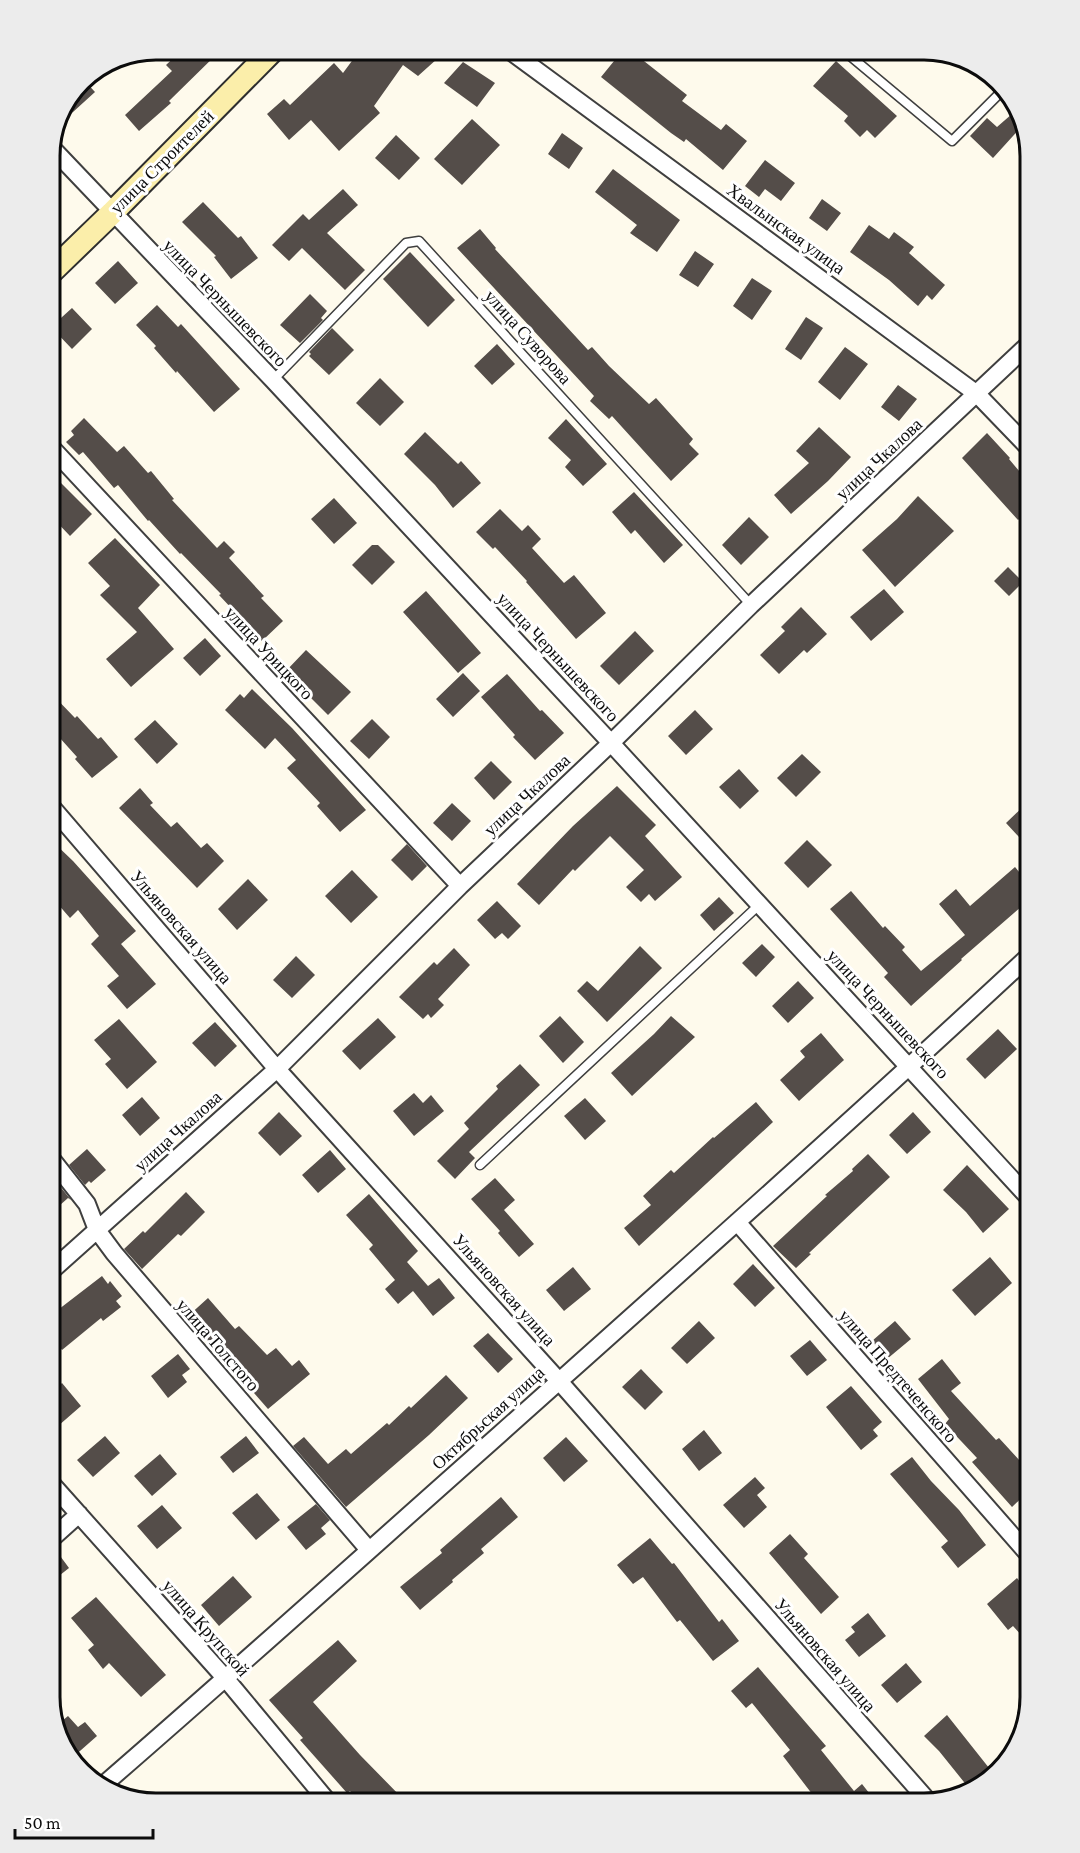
<svg xmlns="http://www.w3.org/2000/svg" width="1080" height="1853" viewBox="0 0 1080 1853" font-family="'Crimson Pro',serif">
<style>
.building{fill:#544d49}
.lines{fill:none;stroke-linecap:round;stroke-linejoin:round}
.lane-casing{stroke:#3f3f3f;stroke-width:11}
.street-casing{stroke:#3f3f3f;stroke-width:20}
.secondary-casing{stroke:#2e2e2e;stroke-width:26}
.lane{stroke:#fff;stroke-width:8}
.street{stroke:#fff;stroke-width:16}
.secondary{stroke:#fbeeaa;stroke-width:22}
.labels{text-anchor:middle;stroke-width:6;stroke-linejoin:round;paint-order:stroke}
.street-label{font-size:18px;fill:#0c0c0c;stroke:#fff}
.rim{fill:none;stroke:#0c0c0c;stroke-width:3}
</style>
<rect width="100%" height="100%" fill="#fefaec"/>
<path class="building" d="M182,50H221L169,101L171,103L139,131L125,115L172,71L166,65Z
M360,50H447L418,76L403,65L374,106L380,113L339,151L311,120L289,140L267,114L284,99L290,105L334,63L343,73Z
M623,50H630L687,95L682,101L721,130L726,124L747,141L723,170L686,139L684,142L671,133L601,77Z
M836,61L897,116L875,138L867,130L860,137L844,121L848,116L813,86Z
M463,62L495,83L477,107L444,83Z
M83,79L95,92L62,122L81,80Z
M1019,108L1023,125L993,158L970,136L987,118L997,127Z
M472,119L500,145L462,185L434,159Z
M562,133L583,148L569,169L548,154Z
M396,135L420,158L399,180L375,158Z
M765,160L795,183L781,201L765,189L759,197L745,186Z
M613,169L680,220L657,252L630,233L637,225L595,192Z
M343,189L358,205L327,233L365,270L345,290L302,248L289,261L272,245L303,214L309,220Z
M822,199L841,213L827,231L809,218Z
M203,202L238,238L241,236L258,258L231,279L214,257L216,256L182,222Z
M869,225L889,239L894,232L914,247L909,253L945,285L932,300L927,295L918,306L889,280L850,252Z
M480,229L496,248L495,249L588,350L592,347L609,366L649,404L656,398L693,439L689,444L699,454L671,481L612,416L609,419L590,401L594,396L457,248Z
M695,251L714,264L698,287L679,275Z
M410,252L455,300L428,327L383,279Z
M118,261L138,283L115,304L95,283Z
M752,278L772,291L752,320L733,306Z
M310,294L327,311L321,318L323,320L300,343L280,325Z
M157,305L178,327L181,324L240,389L214,412L177,371L176,373L154,348L156,346L136,325Z
M72,308L92,329L72,349L51,327Z
M806,317L823,328L801,360L785,349Z
M332,328L354,350L329,375L309,356L311,354L309,352Z
M497,344L515,364L492,385L474,366Z
M845,347L868,364L840,400L818,382Z
M380,378L404,402L380,426L356,403Z
M898,385L917,399L899,421L881,407Z
M84,418L117,452L124,446L148,473L151,471L174,499L172,500L217,548L224,541L235,552L229,558L264,596L261,598L283,621L262,641L219,595L221,594L181,553L180,554L149,520L148,521L118,485L114,488L83,452L79,455L66,442L74,435L71,431Z
M566,419L607,464L583,486L565,467L571,460L548,438Z
M819,427L851,457L828,481L791,514L774,495L809,463L796,451Z
M425,432L458,464L461,461L481,483L453,508L435,485L404,454Z
M987,433L1010,458L1009,459L1030,484V510L1018,520L962,458Z
M50,472L92,514L70,536L50,515Z
M634,492L683,545L664,563L635,530L631,534L612,512Z
M918,496L954,531L895,587L862,550L897,519Z
M334,498L357,523L334,544L311,519Z
M500,509L522,531L528,525L541,539L532,548L564,583L574,575L606,613L576,639L526,582L527,581L495,547L493,549L476,532Z
M749,517L769,537L741,565L722,545Z
M115,538L160,585L138,608L174,649L131,687L106,659L137,632L100,595L110,586L88,563Z
M372,545H378L395,562L372,585L352,565Z
M1008,567L1023,582L1009,596L994,581Z
M884,589L904,612L871,641L850,617Z
M426,591L481,653L458,673L403,612Z
M801,607L827,634L807,653L804,650L779,674L760,655L785,631L781,627Z
M635,631L654,651L619,685L600,666Z
M205,638L221,656L200,676L183,658Z
M306,650L351,692L328,715L285,672Z
M463,673L480,691L453,717L436,699Z
M507,674L540,711L542,710L564,733L535,760L513,737L515,735L481,697Z
M252,689L292,728L366,810L340,832L317,806L320,803L287,768L296,760L275,738L265,749L225,710L240,694L244,698Z
M50,692L75,718L77,716L98,739L101,737L118,757L92,778L75,759L77,757L50,727Z
M695,710L713,729L686,755L668,736Z
M372,719L390,737L369,759L350,741Z
M155,720L178,744L157,764L134,739Z
M802,754L821,772L796,797L777,778Z
M491,761L512,782L494,800L474,778Z
M739,769L759,791L740,809L719,787Z
M617,786L656,825L645,836L682,877L655,901L649,894L641,902L626,887L644,870L610,836L575,871L573,869L539,905L517,884L573,826Z
M140,788L153,803L150,805L171,827L177,822L201,848L207,843L224,861L197,888L119,808Z
M1030,800V849L1006,823Z
M452,803L471,821L452,841L433,823Z
M50,839L73,861L136,931L121,944L156,984L127,1009L107,986L119,976L91,944L99,936L78,910L70,918L50,895Z
M807,840L832,865L808,888L784,863Z
M407,844L427,866L412,881L391,860Z
M1015,867L1030,885V899L961,959L962,960L911,1006L884,977L888,973L830,909L851,891L883,928L885,926L905,947L902,950L921,971L965,935L939,904L956,889L970,906Z
M352,870L378,897L351,923L325,896Z
M248,879L268,900L237,930L218,909Z
M719,897L734,913L714,931L700,915Z
M497,901L521,926L508,939L502,933L495,939L477,920Z
M762,944L775,957L756,977L742,963Z
M640,946L662,968L607,1022L577,991L587,981L598,991Z
M454,948L470,965L438,999L444,1005L431,1018L428,1014L423,1019L399,997L434,962L437,965Z
M296,956L315,975L292,998L273,980Z
M798,981L814,998L788,1023L772,1006Z
M560,1016L584,1042L563,1063L539,1036Z
M671,1016L695,1037L632,1096L611,1073L654,1034Z
M378,1018L396,1037L360,1070L342,1051Z
M119,1019L157,1062L127,1089L105,1064L111,1059L94,1040Z
M215,1022L237,1046L215,1067L192,1043Z
M998,1029L1017,1049L985,1079L966,1059Z
M821,1033L844,1060L799,1101L780,1080L805,1057L800,1051Z
M520,1064L540,1085L469,1152L475,1158L455,1179L437,1161L469,1129L464,1123L498,1089L496,1086Z
M414,1093L423,1103L431,1095L444,1111L414,1136L393,1111Z
M142,1097L160,1118L140,1136L122,1115Z
M585,1098L606,1121L585,1140L564,1116Z
M756,1102L773,1122L639,1246L624,1228L651,1205L643,1196L671,1170L674,1173L713,1137L714,1138Z
M279,1112L302,1136L280,1156L258,1133Z
M913,1112L931,1132L907,1154L889,1135Z
M87,1149L106,1170L91,1183L89,1181L85,1185L69,1165Z
M330,1150L346,1169L318,1193L302,1175Z
M868,1154L890,1177L809,1253L811,1254L796,1268L773,1246L827,1196L825,1195L853,1171L852,1169Z
M967,1165L1009,1209L983,1233L966,1212L943,1190Z
M495,1178L515,1200L504,1210L534,1244L519,1257L498,1233L500,1231L471,1199Z
M54,1179L71,1200L68,1198L50,1214V1182Z
M186,1192L205,1212L181,1236L178,1234L142,1269L124,1249L143,1231L145,1233Z
M369,1194L418,1251L407,1262L428,1286L439,1278L455,1298L433,1316L413,1291L398,1304L385,1289L395,1280L369,1249L373,1245L346,1215Z
M990,1257L1012,1283L975,1316L952,1290Z
M753,1264L775,1288L755,1307L733,1284Z
M573,1267L591,1289L564,1311L546,1290Z
M102,1276L108,1284L110,1281L122,1296L116,1301L121,1307L103,1321L101,1318L62,1350L50,1334V1316Z
M208,1298L235,1329L239,1326L267,1355L276,1348L292,1366L299,1360L310,1374L268,1409L187,1317Z
M699,1321L715,1338L687,1364L671,1348Z
M895,1321L911,1339L887,1359L872,1341Z
M488,1333L513,1359L498,1373L473,1346Z
M810,1340L827,1360L807,1376L790,1356Z
M178,1354L190,1369L182,1375L187,1382L168,1398L151,1376Z
M942,1359L961,1383L951,1391L996,1440L999,1438L1020,1461L1030,1452V1490L1012,1507L972,1462L977,1458L945,1424L949,1419L918,1379Z
M641,1369L663,1392L645,1410L622,1387Z
M446,1375L468,1398L429,1435L346,1507L293,1446L304,1437L328,1464L346,1449L351,1454L387,1423L389,1425L409,1406L411,1408Z
M62,1383L81,1406L50,1433V1394Z
M851,1386L882,1422L873,1430L878,1436L861,1450L826,1407Z
M704,1430L722,1453L699,1471L682,1449Z
M105,1436L120,1453L93,1477L77,1460Z
M246,1436L259,1453L233,1473L220,1457Z
M566,1437L588,1461L564,1482L543,1458Z
M160,1454L177,1474L152,1496L134,1476Z
M912,1457L931,1481L959,1510L986,1545L958,1568L941,1547L948,1541L890,1474Z
M755,1477L765,1488L757,1495L767,1507L744,1528L723,1505Z
M257,1493L280,1520L256,1540L232,1513Z
M501,1497L518,1517L481,1549L484,1553L452,1580L453,1582L420,1610L400,1587L442,1553L440,1550Z
M316,1504L330,1520L321,1528L326,1534L306,1550L287,1527Z
M162,1505L182,1528L157,1549L137,1526Z
M790,1534L808,1554L804,1558L839,1597L821,1614L769,1553Z
M650,1538L672,1564L674,1563L719,1622L722,1619L739,1641L713,1661L680,1620L677,1622L643,1577L633,1584L617,1565Z
M55,1549L69,1568L50,1583V1550Z
M233,1576L252,1597L219,1626L201,1605Z
M1017,1578L1030,1595V1645L1013,1626L1008,1630L987,1604Z
M96,1597L166,1675L141,1697L109,1663L103,1669L88,1650L94,1645L71,1618Z
M868,1613L886,1636L859,1657L845,1640L855,1632L851,1627Z
M338,1640L357,1661L313,1702L360,1755L407,1803H361L350,1791L347,1793L300,1740L303,1738L269,1700Z
M906,1663L922,1682L897,1703L881,1685Z
M758,1667L826,1746L821,1750L854,1791L862,1784L877,1803H819L783,1756L790,1750L752,1703L746,1708L731,1691Z
M947,1715L993,1773L972,1792L939,1751L924,1736Z
M68,1716L78,1727L85,1722L97,1736L72,1758L60,1744L56,1726Z"/>
<g class="lines">
<g class="lane-casing">
<path id="lane" d="M843,50L952,141L1003,90
M273,380L406,243L419,241L751,605
M480,1165L759,905"/>
</g>
<g class="street-casing">
<path id="street" d="M509,50L977,394L1030,449
M51,147L273,380L611,743L1030,1199
M50,446L460,886
M50,805L277,1069L559,1381L929,1802
M50,1157L87,1204L97,1230L114,1253L369,1550
M737,1222L1030,1556
M50,1272L277,1069L460,886L611,743L751,605L1030,343
M50,1482L226,1679L329,1803
M50,1540L79,1514
M101,1787C235,1671 367,1552 500,1434C678,1275 856,1117 1030,955"/>
</g>
<g class="secondary-casing">
<path id="secondary" d="M50,273L112,213L273,50"/>
</g>
<use href="#lane" class="lane"/>
<use href="#street" class="street"/>
<use href="#secondary" class="secondary"/>
</g>
<g class="labels">
<g class="street-label">
<text transform="translate(162 162) rotate(-45)" y="6">улица Строителей</text>
<text transform="translate(786 229) rotate(36)" y="6">Хвалынская улица</text>
<text transform="translate(225 303) rotate(46)" y="6">улица Чернышевского</text>
<text transform="translate(528 337) rotate(48)" y="6">улица Суворова</text>
<text transform="translate(879 459) rotate(-43)" y="6">улица Чкалова</text>
<text transform="translate(269 653) rotate(47)" y="6">улица Урицкого</text>
<text transform="translate(558 657) rotate(47)" y="6">улица Чернышевского</text>
<text transform="translate(527 795) rotate(-43)" y="6">улица Чкалова</text>
<text transform="translate(181 927) rotate(49)" y="6">Ульяновская улица</text>
<text transform="translate(888 1014) rotate(47)" y="6">улица Чернышевского</text>
<text transform="translate(178 1131) rotate(-42)" y="6">улица Чкалова</text>
<text transform="translate(504 1290) rotate(48)" y="6">Ульяновская улица</text>
<text transform="translate(218 1345) rotate(49)" y="6">улица Толстого</text>
<text transform="translate(898 1376) rotate(49)" y="6">улица Предтеченского</text>
<text transform="translate(488 1418) rotate(-42)" y="6">Октябрьская улица</text>
<text transform="translate(206 1628) rotate(49)" y="6">улица Крупской</text>
<text transform="translate(825 1655) rotate(49)" y="6">Ульяновская улица</text>
</g>
</g>
<path d="M0 0H1080V1853H0ZM156 60H924A96 96 0 0 1 1020 156V1697A96 96 0 0 1 924 1793H156A96 96 0 0 1 60 1697V156A96 96 0 0 1 156 60Z" fill="#ececec" fill-rule="evenodd"/>
<path class="rim" d="M156 60H924A96 96 0 0 1 1020 156V1697A96 96 0 0 1 924 1793H156A96 96 0 0 1 60 1697V156A96 96 0 0 1 156 60Z"/>
<path d="M15 1829v9h138v-9" fill="none" stroke="#0c0c0c" stroke-width="3"/>
<text x="24" y="1829" font-size="18" fill="#0c0c0c" stroke="#ffffff" stroke-width="4.5" paint-order="stroke">50 m</text>
</svg>
